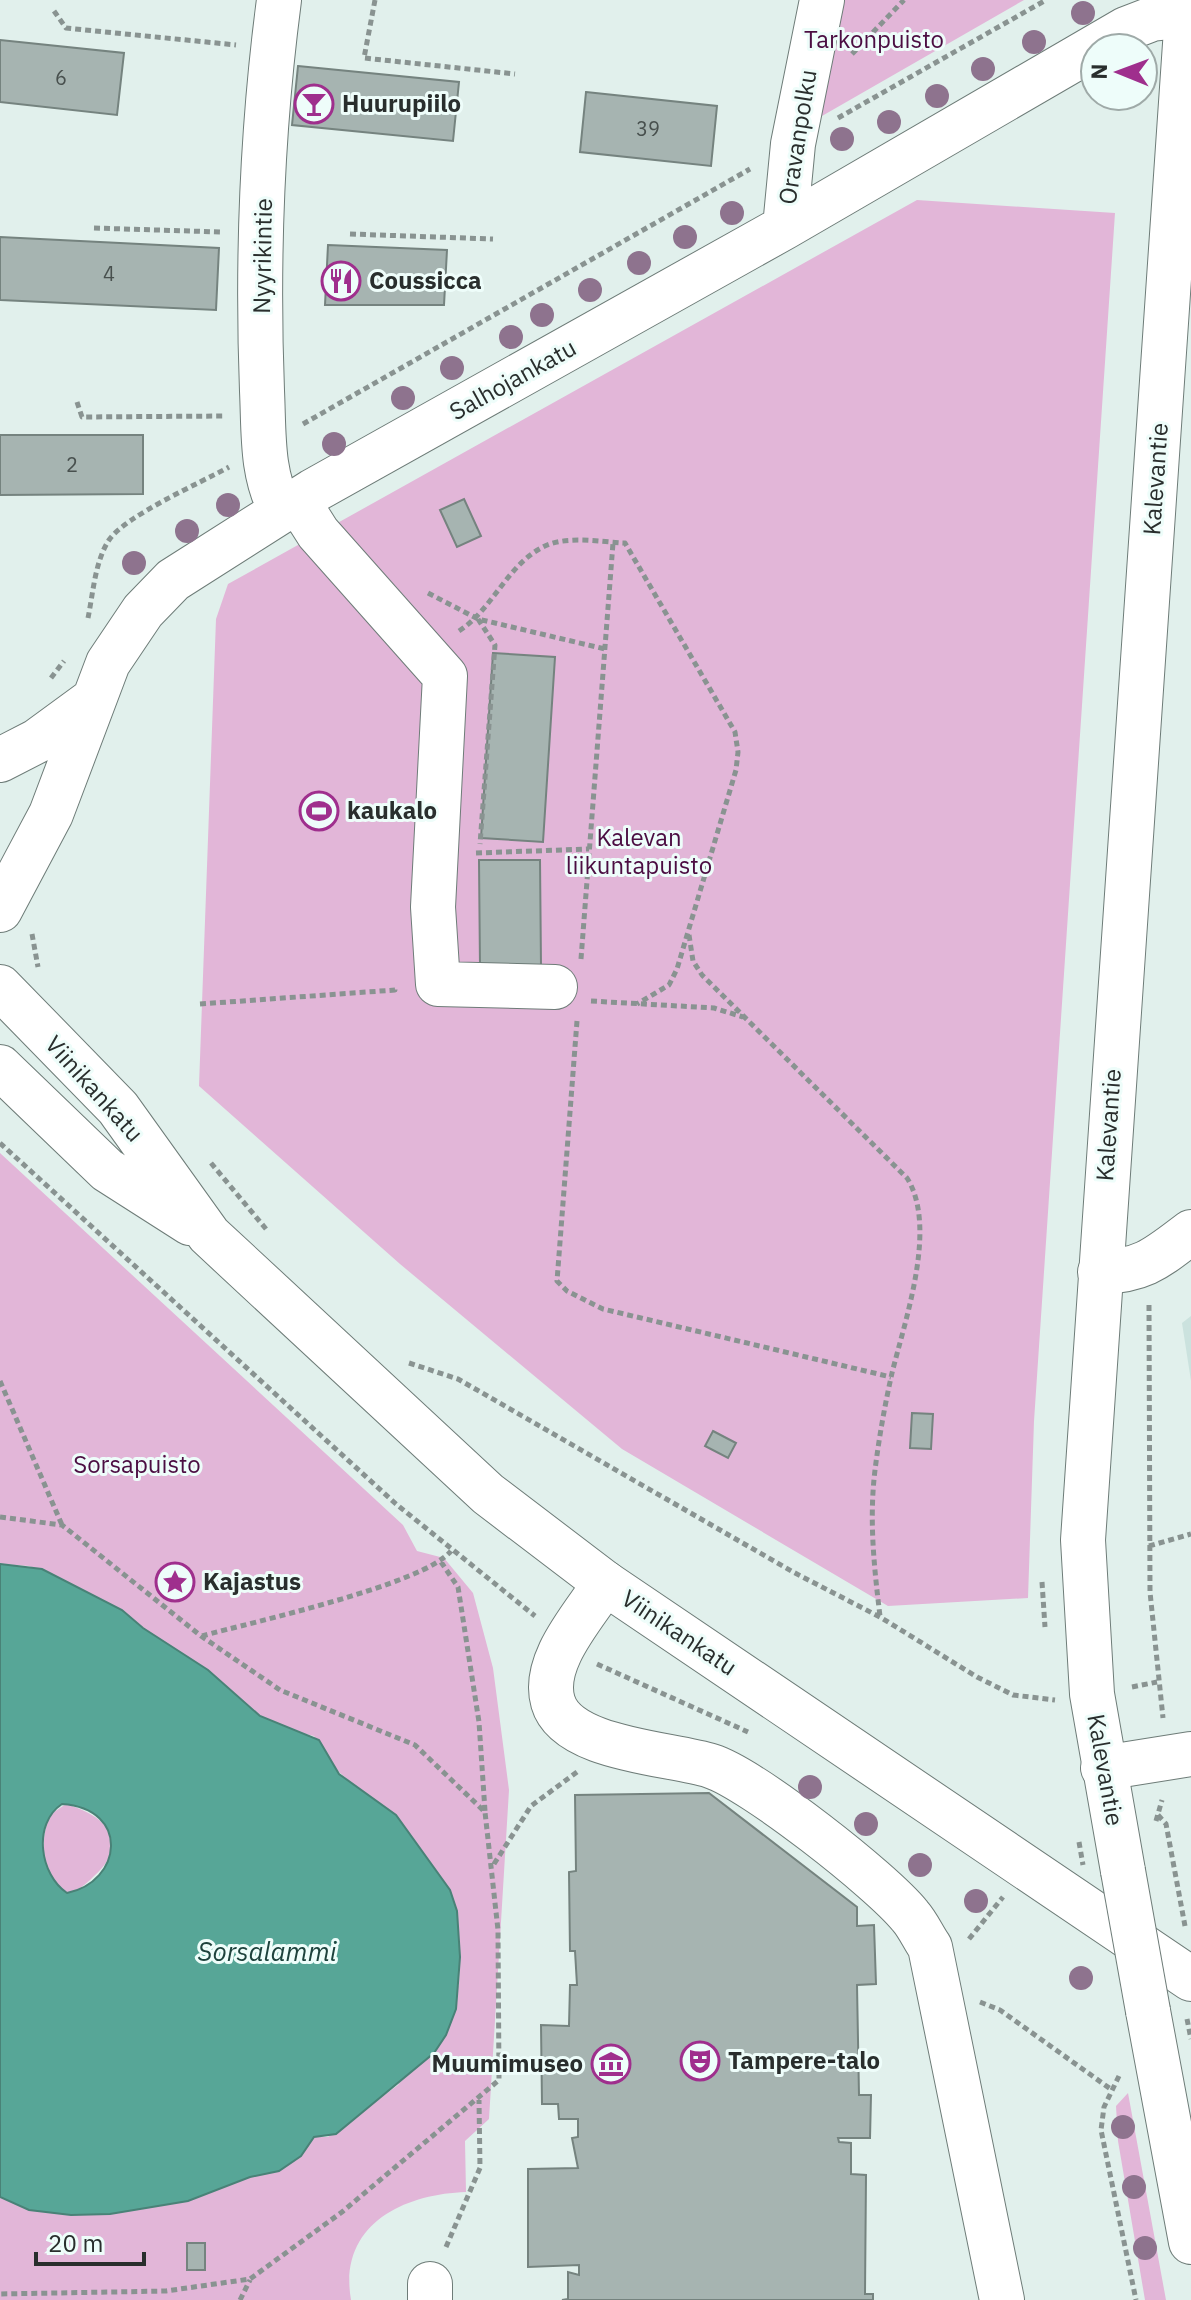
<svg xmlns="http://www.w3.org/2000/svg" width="1191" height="2300" viewBox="0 0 1191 2300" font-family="'IBM Plex Sans',sans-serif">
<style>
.built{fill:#cbe2de}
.green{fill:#e2b6d8}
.water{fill:#57a697;stroke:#498277;stroke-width:2;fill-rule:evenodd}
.building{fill:#a6b4b1;stroke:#75837f;stroke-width:2}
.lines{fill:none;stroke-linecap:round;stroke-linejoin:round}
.minor-casing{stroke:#6e7c78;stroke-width:46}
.major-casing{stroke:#6e7c78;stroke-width:46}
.path{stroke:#899391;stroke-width:5;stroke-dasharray:6 4;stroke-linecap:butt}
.minor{stroke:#fff;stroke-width:44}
.major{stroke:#fff;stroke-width:44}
.major-bridge-casing{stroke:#6e7c78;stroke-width:46;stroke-linecap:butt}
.path-bridge{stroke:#899391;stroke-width:5;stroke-dasharray:6 4;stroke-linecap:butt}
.major-bridge{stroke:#fff;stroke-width:44}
.tree{fill:#8e738e}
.labels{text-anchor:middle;stroke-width:6;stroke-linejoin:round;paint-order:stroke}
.number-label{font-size:20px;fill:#48504e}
.park-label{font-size:24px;fill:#4b0d42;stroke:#eefdfa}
.poi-label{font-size:24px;font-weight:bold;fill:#292e2d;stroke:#eefdfa;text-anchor:start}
.street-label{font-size:24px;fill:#292e2d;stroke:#eefdfa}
.water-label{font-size:26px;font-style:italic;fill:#1d423c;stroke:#eefdfa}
</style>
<rect width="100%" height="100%" fill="#e1f0ec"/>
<path class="built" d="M1191,1316V1381L1182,1323Z"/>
<path class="green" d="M840,0H1024L815,120Z
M917,200L1115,213L1034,1421L1028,1598L888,1606L622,1449L400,1264L199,1086L216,619L228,584Z
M0,1153L403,1525L417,1551L444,1558L473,1593L493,1668L509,1790L489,2119L465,2141L466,2192C403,2194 338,2225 351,2300H0V2197L29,2210L71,2215L110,2214L188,2201L250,2177L279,2171L301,2156L314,2137H328L398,2085L459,1985L460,1957L457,1911L354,1785L332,1766L314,1736L288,1730L260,1716L208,1670L143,1628L122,1610L29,1566L0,1564Z
M66,1804C106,1816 133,1842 93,1877C85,1885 78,1891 67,1893C42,1875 38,1841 51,1814Z
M1128,2093L1166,2300H1145L1118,2141L1116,2106Z"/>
<path class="water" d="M0,1564L42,1569L122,1610L143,1628L208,1670L260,1716L319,1740L339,1774L396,1815L450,1890L457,1911L460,1957L456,2009L446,2035L434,2053L336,2134L314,2137L301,2156L279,2171L250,2177L188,2201L110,2214L71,2215L29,2210L0,2197ZM62,1804C131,1809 122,1882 67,1893C40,1875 32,1824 62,1804Z"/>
<path class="building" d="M0,40L124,53L117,115L0,102Z
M298,66L459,82L453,141L292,125Z
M586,92L717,106L711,166L580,152Z
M0,237L219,248L216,310L0,300Z
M328,245L447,250L444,305H325Z
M0,435H143V494L0,495Z
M464,499L481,536L457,547L440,510Z
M493,653L555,657L543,842L481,838Z
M479,860H540L541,967H480Z
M912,1413L933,1414L931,1449L910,1448Z
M713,1431L736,1443L728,1458L705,1446Z
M709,1793L857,1907V1926L874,1925L876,1984L857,1985L859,2095H871L870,2138H838L839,2142L851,2143V2174L866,2175L865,2294H873V2300H562L568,2299V2272L579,2275V2265L528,2267V2169L578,2168L572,2138L578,2137V2119H559L558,2104H542L541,2025L569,2026L570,1985H577L575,1951H570L569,1872L576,1871L575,1795Z
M187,2243H205V2270H187Z"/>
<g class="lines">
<g class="minor-casing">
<path id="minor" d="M279,0C262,129 257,261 262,391C264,432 261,474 281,510
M785,227L793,144L822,0
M297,500L318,533L445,676L433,907L438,984L555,987
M0,760L37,741L93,700
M0,910L51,814L108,663L143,611L173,580L313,491L785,227L1126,29L1152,19L1188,15
M1100,1272C1144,1271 1158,1257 1191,1232
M605,1583C585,1615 541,1661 553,1702C567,1750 670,1753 711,1766C752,1779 882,1881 910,1916C918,1925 923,1937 930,1947L1002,2300
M1103,1768L1191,1754
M430,2300V2284"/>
</g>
<g class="major-casing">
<path id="major" d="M0,987L118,1108L209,1235L488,1494L605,1583L1191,1979
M0,1067L107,1170L190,1223
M1123,1871L1092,1694L1083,1540L1188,0
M1148,2011L1191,2242"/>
</g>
<path class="path" d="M375,0L364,58L515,74
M54,11L66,28L236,45
M852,54L904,0
M838,118L1046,0
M94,228L220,232
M350,234L493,239
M77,402L82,417L225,416
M303,424L750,169
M428,593L478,619L605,649
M88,618C93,594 95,561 109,540C125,516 200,483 229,467
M478,619L495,645L480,844
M459,631C493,609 507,565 543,547C566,535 600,542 625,543L735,732L738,752L736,770L677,969L669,985L637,1004
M51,678L64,661
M476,853L589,849
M32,934L38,967
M689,935L693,961L702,975L907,1178C938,1227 905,1320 892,1373C885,1404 879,1438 875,1470C869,1519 874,1567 880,1616
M581,959L613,543
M591,1001L714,1008L743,1017
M200,1004L395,990V986
M577,1021L557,1281L567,1291L603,1309L891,1377
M0,1143L396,1504L535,1616
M211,1163L266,1229
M1149,1305L1150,1592L1163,1718
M409,1363L458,1379L793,1572L880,1617L977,1677L1013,1695L1055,1700
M0,1381L62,1525
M0,1517L62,1525L201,1636L280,1690L415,1745L485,1812L498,1930L499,2080L342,2212L250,2279L166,2291L0,2294
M1149,1546L1191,1534
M441,1562L458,1587L479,1722L485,1811
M1042,1582L1045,1627
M202,1636C252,1622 423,1585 451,1551
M597,1664L748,1732
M1132,1687L1157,1682
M1158,1815L1166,1824L1185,1926
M1156,1821L1162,1800
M494,1864L531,1806L577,1772
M969,1939L1003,1897
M980,2002L1000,2010L1112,2090
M1119,2076L1104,2107L1101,2130L1136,2300
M446,2247L480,2168L479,2100
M240,2300L250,2280"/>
<use href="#minor" class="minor"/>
<use href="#major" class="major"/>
<g class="major-bridge-casing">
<path id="major-bridge" d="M1123,1871L1148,2011"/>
</g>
<path class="path-bridge" d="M1079,1842L1083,1865
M1187,2019L1191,2039"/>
<use href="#major-bridge" class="major-bridge"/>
</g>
<g class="tree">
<circle cx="1083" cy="13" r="12"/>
<circle cx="1034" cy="42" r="12"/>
<circle cx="983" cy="69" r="12"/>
<circle cx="937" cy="96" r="12"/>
<circle cx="889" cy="122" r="12"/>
<circle cx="842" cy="139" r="12"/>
<circle cx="732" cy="213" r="12"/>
<circle cx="685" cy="237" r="12"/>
<circle cx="639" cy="263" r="12"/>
<circle cx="590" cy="290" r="12"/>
<circle cx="542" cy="315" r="12"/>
<circle cx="511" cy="337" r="12"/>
<circle cx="452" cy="368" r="12"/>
<circle cx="403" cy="398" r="12"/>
<circle cx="334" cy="444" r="12"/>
<circle cx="228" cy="505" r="12"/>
<circle cx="187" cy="531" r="12"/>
<circle cx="134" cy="563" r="12"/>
<circle cx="810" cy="1787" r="12"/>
<circle cx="866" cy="1824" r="12"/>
<circle cx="920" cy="1865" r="12"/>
<circle cx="976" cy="1901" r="12"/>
<circle cx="1081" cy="1978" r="12"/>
<circle cx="1123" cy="2127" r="12"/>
<circle cx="1134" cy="2187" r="12"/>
<circle cx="1145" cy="2248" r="12"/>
</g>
<defs>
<g id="bar-ring" transform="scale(2)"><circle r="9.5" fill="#eefdfa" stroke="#9f2f8d" stroke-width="1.5"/><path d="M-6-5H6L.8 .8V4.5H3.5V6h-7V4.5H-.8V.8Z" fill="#9f2f8d"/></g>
<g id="restaurant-ring" transform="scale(2)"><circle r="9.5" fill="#eefdfa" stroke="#9f2f8d" stroke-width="1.5"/><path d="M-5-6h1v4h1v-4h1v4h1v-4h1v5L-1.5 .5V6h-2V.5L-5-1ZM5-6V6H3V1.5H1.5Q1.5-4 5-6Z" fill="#9f2f8d"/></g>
<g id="stadium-ring" transform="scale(2)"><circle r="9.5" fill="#eefdfa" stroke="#9f2f8d" stroke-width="1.5"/><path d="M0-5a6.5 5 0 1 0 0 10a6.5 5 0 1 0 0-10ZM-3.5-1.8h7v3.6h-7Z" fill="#9f2f8d"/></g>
<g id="sight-ring" transform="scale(2)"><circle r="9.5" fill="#eefdfa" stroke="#9f2f8d" stroke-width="1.5"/><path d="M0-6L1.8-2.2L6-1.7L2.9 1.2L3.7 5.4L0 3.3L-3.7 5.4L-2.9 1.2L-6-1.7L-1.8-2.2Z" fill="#9f2f8d"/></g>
<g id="theatre-ring" transform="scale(2)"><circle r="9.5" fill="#eefdfa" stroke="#9f2f8d" stroke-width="1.5"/><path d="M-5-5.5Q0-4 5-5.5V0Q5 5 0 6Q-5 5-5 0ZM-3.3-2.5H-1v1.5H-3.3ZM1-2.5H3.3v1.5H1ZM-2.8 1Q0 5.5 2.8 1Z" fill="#9f2f8d"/></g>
<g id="museum-ring" transform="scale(2)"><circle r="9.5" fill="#eefdfa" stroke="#9f2f8d" stroke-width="1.5"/><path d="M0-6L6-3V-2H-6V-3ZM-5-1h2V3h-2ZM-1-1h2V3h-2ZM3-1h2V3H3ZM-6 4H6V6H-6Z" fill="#9f2f8d"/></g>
</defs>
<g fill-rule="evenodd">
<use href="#bar-ring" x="314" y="104"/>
<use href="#restaurant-ring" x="341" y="281"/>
<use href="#stadium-ring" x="319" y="811"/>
<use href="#sight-ring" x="175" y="1582"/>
<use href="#theatre-ring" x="700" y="2061"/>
<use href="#museum-ring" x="611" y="2064"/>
</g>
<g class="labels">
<g class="number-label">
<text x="61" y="85">6</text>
<text x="648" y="136">39</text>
<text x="109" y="281">4</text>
<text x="72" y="472">2</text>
</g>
<g class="park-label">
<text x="874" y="48">Tarkonpuisto</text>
<text x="639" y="846">Kalevan<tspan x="639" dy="28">liikuntapuisto</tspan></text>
<text x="137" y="1473">Sorsapuisto</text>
</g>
<g class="poi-label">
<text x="342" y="112">Huurupiilo</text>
<text x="369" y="289">Coussicca</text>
<text x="347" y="819">kaukalo</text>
<text x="203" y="1590">Kajastus</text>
<text x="728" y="2069">Tampere-talo</text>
<text x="583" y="2072" text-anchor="end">Muumimuseo</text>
</g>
<g class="street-label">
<text transform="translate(798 137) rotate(-81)" y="8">Oravanpolku</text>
<text transform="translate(263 256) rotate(-89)" y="8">Nyyrikintie</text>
<text transform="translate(513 380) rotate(-29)" y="8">Salhojankatu</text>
<text transform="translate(1156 479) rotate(-86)" y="8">Kalevantie</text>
<text transform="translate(94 1089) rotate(48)" y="8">Viinikankatu</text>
<text transform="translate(1109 1125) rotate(-86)" y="8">Kalevantie</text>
<text transform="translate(679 1633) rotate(34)" y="8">Viinikankatu</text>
<text transform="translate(1105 1770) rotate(80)" y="8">Kalevantie</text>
</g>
<g class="water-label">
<text x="267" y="1961">Sorsalammi</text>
</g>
</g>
<g transform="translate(1119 72) rotate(271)"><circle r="38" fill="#eefdfa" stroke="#9faaa8" stroke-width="2"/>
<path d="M0-6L14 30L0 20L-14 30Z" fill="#9f2f8d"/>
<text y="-12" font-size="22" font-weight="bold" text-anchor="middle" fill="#292e2d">N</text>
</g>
<path d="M36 2252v12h108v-12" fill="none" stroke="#292e2d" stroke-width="4"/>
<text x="48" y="2252" font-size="24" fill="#292e2d" stroke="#eefdfa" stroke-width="6" paint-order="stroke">20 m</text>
</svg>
